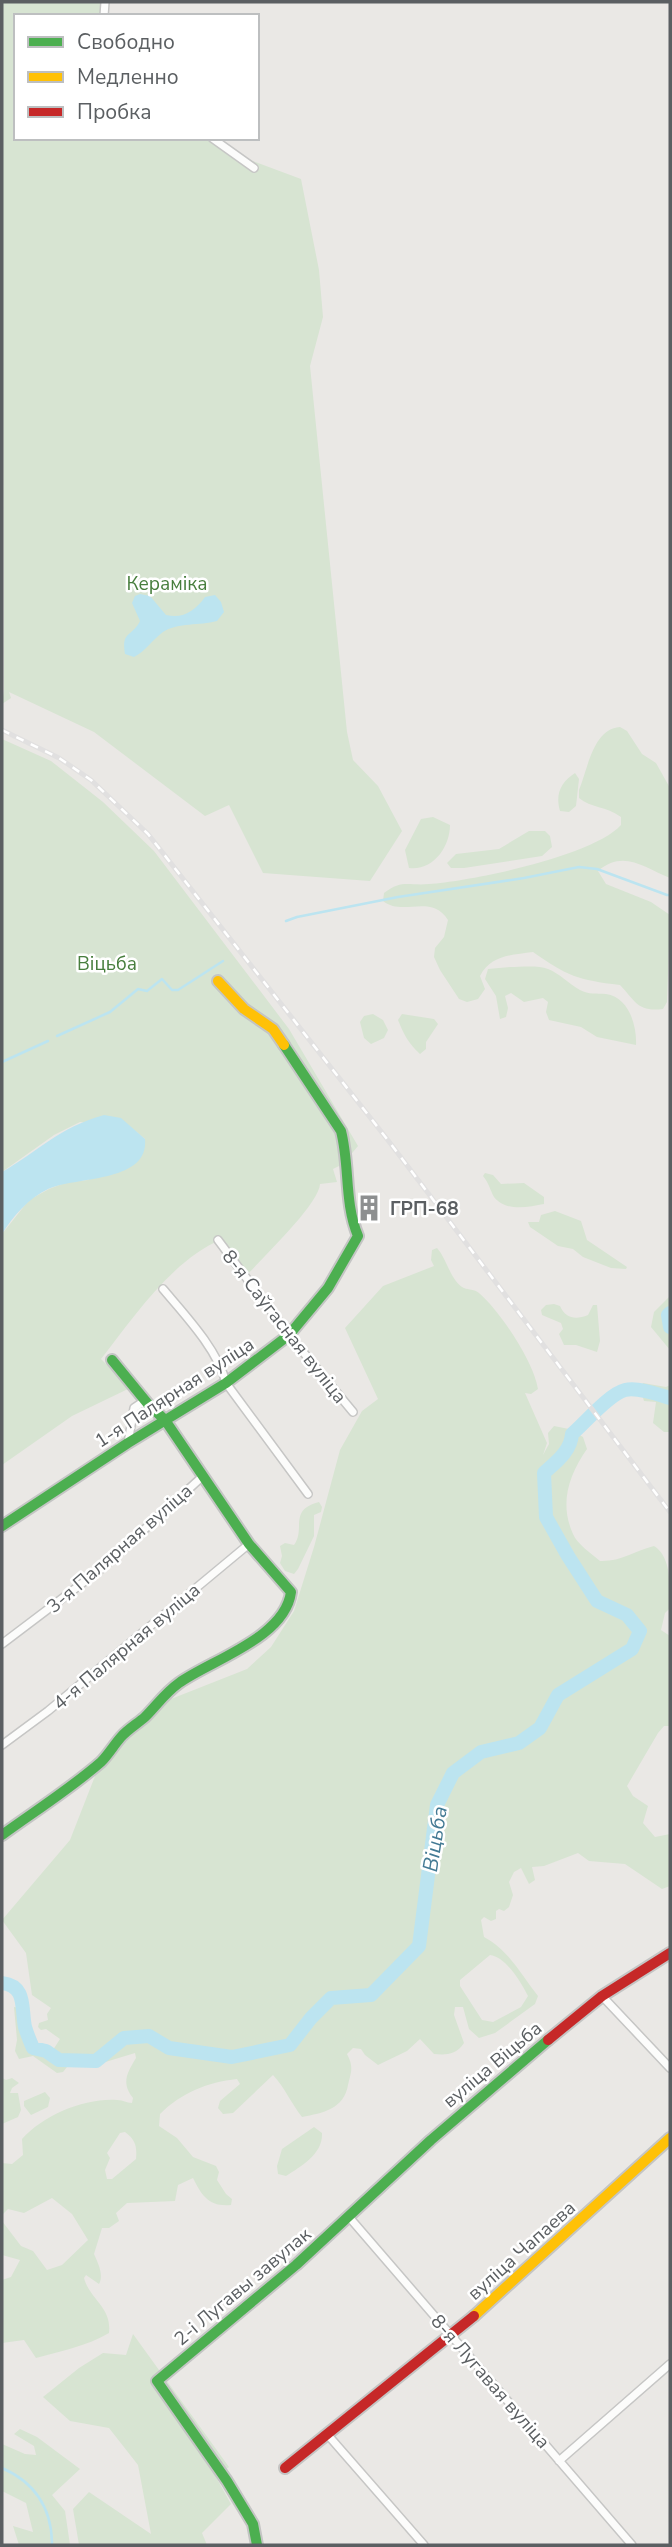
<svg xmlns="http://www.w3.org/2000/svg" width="672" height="2547" viewBox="0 0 672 2547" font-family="'Nunito Sans',sans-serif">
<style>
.green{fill:#d7e4d2;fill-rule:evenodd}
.water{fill:#bce4f0}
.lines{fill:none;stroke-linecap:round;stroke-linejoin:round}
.stream{stroke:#bce4f0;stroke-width:2.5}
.river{stroke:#bce4f0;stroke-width:14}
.street-casing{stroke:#c6c6c5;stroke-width:10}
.fast-casing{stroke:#c4c5c4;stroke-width:14}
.slow-casing{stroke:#c4c5c4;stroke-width:14}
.jam-casing{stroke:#c4c5c4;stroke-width:14}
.street{stroke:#fcfcfb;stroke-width:7}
.fast{stroke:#4caf50;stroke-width:10}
.slow{stroke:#ffc107;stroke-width:10}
.jam{stroke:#c62828;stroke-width:10}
.rail-casing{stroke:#e1e0e0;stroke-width:5}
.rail{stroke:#fff;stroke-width:2.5;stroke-dasharray:8;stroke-linecap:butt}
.labels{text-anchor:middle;stroke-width:5;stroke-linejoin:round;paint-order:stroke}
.park-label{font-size:19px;fill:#477e3d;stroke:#fff}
.poi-label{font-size:19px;font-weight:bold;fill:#5b5f62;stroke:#fff;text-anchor:start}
.street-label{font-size:19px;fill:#5b5f62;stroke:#fff}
.water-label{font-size:21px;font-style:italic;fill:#437a94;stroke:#fff}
</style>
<rect width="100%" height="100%" fill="#eae8e5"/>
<path class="green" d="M2,2H108V16H16V138H215L247,159L301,179L319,270L323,317L310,366L347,732L353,760L378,786L402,831L370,881L263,873L229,805L205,816L94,732L9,692L11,698L2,704L4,690Z
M620,727L627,731L642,754L656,763L670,788V878C644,868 624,849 598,871L606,884L651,902L670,915L667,1002L663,1009C638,1012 636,1002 620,985C578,980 567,976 533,952C512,955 491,955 480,976L485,989L478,999L467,1002L459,999L440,970L434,957L435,948L444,937L448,920C431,893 403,917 383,901L384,893C402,879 408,886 429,884C472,881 593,856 621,825V817C606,806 591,808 579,798V790C588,768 593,729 620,727Z
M2,739L51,761L103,802L154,851L289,1029L358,1146L343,1164L333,1169L337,1182L320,1184C319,1204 264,1256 248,1274L222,1239C172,1260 133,1318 101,1359L130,1388L72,1416L2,1465V1234L29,1200L49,1189L67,1182L88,1180L145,1139L133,1129L80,1122L54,1135L2,1172Z
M575,773L579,779L576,806L569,812L560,811C555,794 561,782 575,773Z
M433,817L450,825C450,847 433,871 409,868L405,850L421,819Z
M529,831H545L550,836L552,847L542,856L464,868H451L447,863L456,854L499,849Z
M510,967C521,967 538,965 548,969C559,973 569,984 580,990C589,995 596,993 606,994C629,997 637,1026 636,1045L597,1037L581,1027L549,1020L546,1012L548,1002L543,998L524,1002L511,993L505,996L508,1008L506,1017L500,1019L496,996L485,979L488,969Z
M373,1014L383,1020L388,1030L384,1038L371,1044L364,1038L360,1022L364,1016Z
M402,1014L434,1019L438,1024L426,1042V1049L420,1054C409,1044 404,1035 398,1020Z
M485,1173L493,1175L501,1184L524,1183L544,1197V1204C528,1207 506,1212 494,1197C490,1190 489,1183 483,1176Z
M555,1211L581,1221L587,1240L627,1267L626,1269L611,1268L583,1257L573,1249L558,1246L530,1227L528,1222H539L541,1215Z
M437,1248C447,1259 451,1282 464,1288C469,1290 474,1289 479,1293C500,1311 534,1362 538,1389L531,1394L525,1393L547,1443L543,1455L549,1444L548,1433L554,1426L569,1429L583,1437L587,1449C569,1475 559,1503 573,1534C577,1544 592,1554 600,1561C620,1562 635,1551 654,1546C672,1557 670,1588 670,1608L665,1613L661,1630L670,1636V1726H664L658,1733L627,1786L633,1796L648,1806L643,1823L655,1837L670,1834V1886L662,1889L625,1864L589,1861L578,1853L544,1866L532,1867L535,1880L529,1884L521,1868L514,1872L509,1882L513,1895L509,1907L504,1911L499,1909L496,1911V1919L491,1921L484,1917L481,1920L484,1937C509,1950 521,1975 538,1996L535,2004L495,2033L479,2038L469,2029L463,2007H455L454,2015L464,2043C456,2055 446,2055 434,2054L420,2039L407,2051L378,2065L365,2055L361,2049L353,2048L347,2054C354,2067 351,2072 348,2085C344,2109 323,2113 302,2117C291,2103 285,2088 273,2075L233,2113L223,2114L218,2108L220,2101L240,2084L237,2079C208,2082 181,2093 160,2114L159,2126L177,2138L193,2157L216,2166L219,2172L217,2180L226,2194L232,2199L231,2205C209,2207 202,2196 193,2178L178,2185L175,2201L127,2203L116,2213L119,2221L109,2228H102L94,2254C98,2263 104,2275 99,2284L86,2275L84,2278C90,2300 112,2307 109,2333C87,2346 61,2351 36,2358L24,2340L2,2343V2280L11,2277L20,2260L2,2255V2221L21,2246L33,2251L47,2270L62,2265L88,2240L72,2214L52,2198L24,2213L8,2209L2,2215V2163L12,2164L23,2155L22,2139C44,2115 84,2098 117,2100C124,2100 126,2103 132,2103L133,2098C121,2083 127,2073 136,2058L135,2053L89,2067H67L63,2072L57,2073L33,2056L19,2059L15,2051L17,2040L14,2007L21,2008L36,2045L53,2050L60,2039L46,2029L41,2030L38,2027L39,2023L48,2020L47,2014L51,2008L32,1995L26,1953L2,1920L70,1840L97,1771L128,1736L171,1699L247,1669L271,1647L294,1611L314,1547L340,1450L362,1411L378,1399L345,1328L383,1286L434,1266L431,1260L432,1250ZM490,1955C506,1957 521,1982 528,1996L521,2007L493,2022L482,2020L460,1986V1980ZM125,2132C136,2140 137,2147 136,2159L112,2179H107L105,2170L110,2158L107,2153L120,2133Z
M670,1296V1350L651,1327L654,1312Z
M554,1304L560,1306C566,1319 576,1320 588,1315L593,1305H597L600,1341L597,1352L576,1345H564L559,1334L563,1329L561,1323L542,1315L541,1310L546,1305Z
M643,1383L666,1387L670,1385V1432H664L653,1423L656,1402L644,1401L640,1388Z
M319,1502L322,1507L321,1512L314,1515V1536L298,1569L294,1574L285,1571L280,1563L282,1556L280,1546L285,1543L294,1545C306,1529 288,1510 319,1502Z
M2,2078L6,2080L12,2078L19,2083L12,2088L10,2093H18L21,2110L18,2117L2,2124Z
M45,2092L50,2098L48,2107L31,2115L24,2106V2101Z
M314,2127L322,2133C323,2154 301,2166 286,2176L278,2174L277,2166L282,2149Z
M133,2334L229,2467L216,2477L231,2504L202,2533L207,2545H79L73,2509L89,2492L151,2534L138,2465L109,2428L70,2421L43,2397L79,2368L103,2353L126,2355Z
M20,2429L37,2437L80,2469L52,2495L65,2511L70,2545H19L13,2526L33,2532L26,2503L2,2491V2444L25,2454L36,2455L34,2446L14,2434Z"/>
<path class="water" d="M140,594L150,596L166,615C183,619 195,611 205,597L215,595L221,602L224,612L217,621C199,626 179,622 163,632C152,640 146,651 134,657L125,654C121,631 132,637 140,621L132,603L135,596Z
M104,1115L121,1118L145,1139C149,1183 76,1176 48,1189C28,1199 14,1215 2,1234V1172C40,1150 58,1128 104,1115Z"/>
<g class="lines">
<path class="stream" d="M286,921L297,917L398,897L524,878L579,867L597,869L667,895H670
M57,1036L110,1012L138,989L147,991L162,979L172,990H178L223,961
M2,1062L48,1041
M2,2468C36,2483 52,2508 52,2545"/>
<path class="river" d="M670,1313L668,1315L670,1327
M2,1983C27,1986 21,2008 25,2027C27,2034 30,2041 33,2048L46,2051L59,2060L96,2061L124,2038L149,2036L169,2048L232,2057L290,2045L311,2018L331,1998L371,1995L419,1946L437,1805L453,1773L481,1752L519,1743L540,1728L558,1695L632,1649L640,1631L627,1615L597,1601L568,1556L546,1517L544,1473C556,1462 571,1451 572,1434C585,1423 609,1394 625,1390C638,1387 657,1394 670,1398"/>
<g class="street-casing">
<path id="street" d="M104,16L105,2
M212,138L254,168
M218,1240L289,1335L353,1412
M163,1289C185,1315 218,1350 226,1383L308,1494
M128,1443L134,1408L140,1404H148
M2,1644L101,1569L203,1476
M2,1745L48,1711L249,1544
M602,1996L670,2068
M349,2217L632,2545
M327,2434L424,2545
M559,2461L670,2364"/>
</g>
<g class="fast-casing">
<path id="fast" d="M2,1526L128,1443L226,1383L289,1335L328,1288L358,1236C344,1202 350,1166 341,1131L284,1045
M2,1835C35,1811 70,1789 101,1762C108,1755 114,1745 121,1737C128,1729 137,1724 145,1717C157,1705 165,1693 179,1683C211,1660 285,1638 291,1592L249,1544L165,1420L148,1404L112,1360
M257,2545L253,2524L227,2481L157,2381L296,2265L431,2140L548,2040"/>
</g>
<g class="slow-casing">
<path id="slow" d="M218,981L244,1009L273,1029L284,1045
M474,2316L670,2138"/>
</g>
<g class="jam-casing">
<path id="jam" d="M548,2040L602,1996L670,1953
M285,2468L474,2316"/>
</g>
<use href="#street" class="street"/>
<use href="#fast" class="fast"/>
<use href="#slow" class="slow"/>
<use href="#jam" class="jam"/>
<g class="rail-casing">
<path id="rail" d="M2,730L59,758L91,780L148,834L387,1139L670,1512"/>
</g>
<use href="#rail" class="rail"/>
</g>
<defs>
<g id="building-bare" transform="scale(2.1)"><path d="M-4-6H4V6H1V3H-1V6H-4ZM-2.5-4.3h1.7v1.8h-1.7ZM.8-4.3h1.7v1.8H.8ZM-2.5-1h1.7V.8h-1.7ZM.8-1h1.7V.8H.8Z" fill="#8d8f90" stroke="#fff" stroke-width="2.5" paint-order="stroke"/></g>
</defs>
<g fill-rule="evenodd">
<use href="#building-bare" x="369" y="1208"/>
</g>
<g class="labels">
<g class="park-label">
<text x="167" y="590">Кераміка</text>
<text x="107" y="970">Віцьба</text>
</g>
<g class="poi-label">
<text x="390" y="1215">ГРП-68</text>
</g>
<g class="street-label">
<text transform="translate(285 1326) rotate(52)" y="7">8-я Саўгасная вуліца</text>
<text transform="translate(174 1392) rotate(-33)" y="7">1-я Палярная вуліца</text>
<text transform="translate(119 1548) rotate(-41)" y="7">3-я Палярная вуліца</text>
<text transform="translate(126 1646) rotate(-40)" y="7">4-я Палярная вуліца</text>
<text transform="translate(492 2064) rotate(-40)" y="7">вуліца Віцьба</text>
<text transform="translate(521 2250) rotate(-42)" y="7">вуліца Чапаева</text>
<text transform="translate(242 2286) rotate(-40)" y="7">2-і Лугавы завулак</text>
<text transform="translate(491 2381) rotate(49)" y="7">8-я Лугавая вуліца</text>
</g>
<g class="water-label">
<text transform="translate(435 1839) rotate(-81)" y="7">Віцьба</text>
</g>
</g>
<rect width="672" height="2547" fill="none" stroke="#5b5f62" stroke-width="7"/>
<rect x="14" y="14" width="245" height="126" fill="#ffffff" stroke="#bdbfc0" stroke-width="2"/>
<rect x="28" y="37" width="35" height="10" fill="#4caf50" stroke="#bdbfc0" stroke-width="2"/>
<text x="77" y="49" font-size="21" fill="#5b5f62">Свободно</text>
<rect x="28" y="72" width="35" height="10" fill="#ffc107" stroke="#bdbfc0" stroke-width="2"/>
<text x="77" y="84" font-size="21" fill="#5b5f62">Медленно</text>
<rect x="28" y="107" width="35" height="10" fill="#c62828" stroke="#bdbfc0" stroke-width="2"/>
<text x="77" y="119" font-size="21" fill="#5b5f62">Пробка</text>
</svg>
